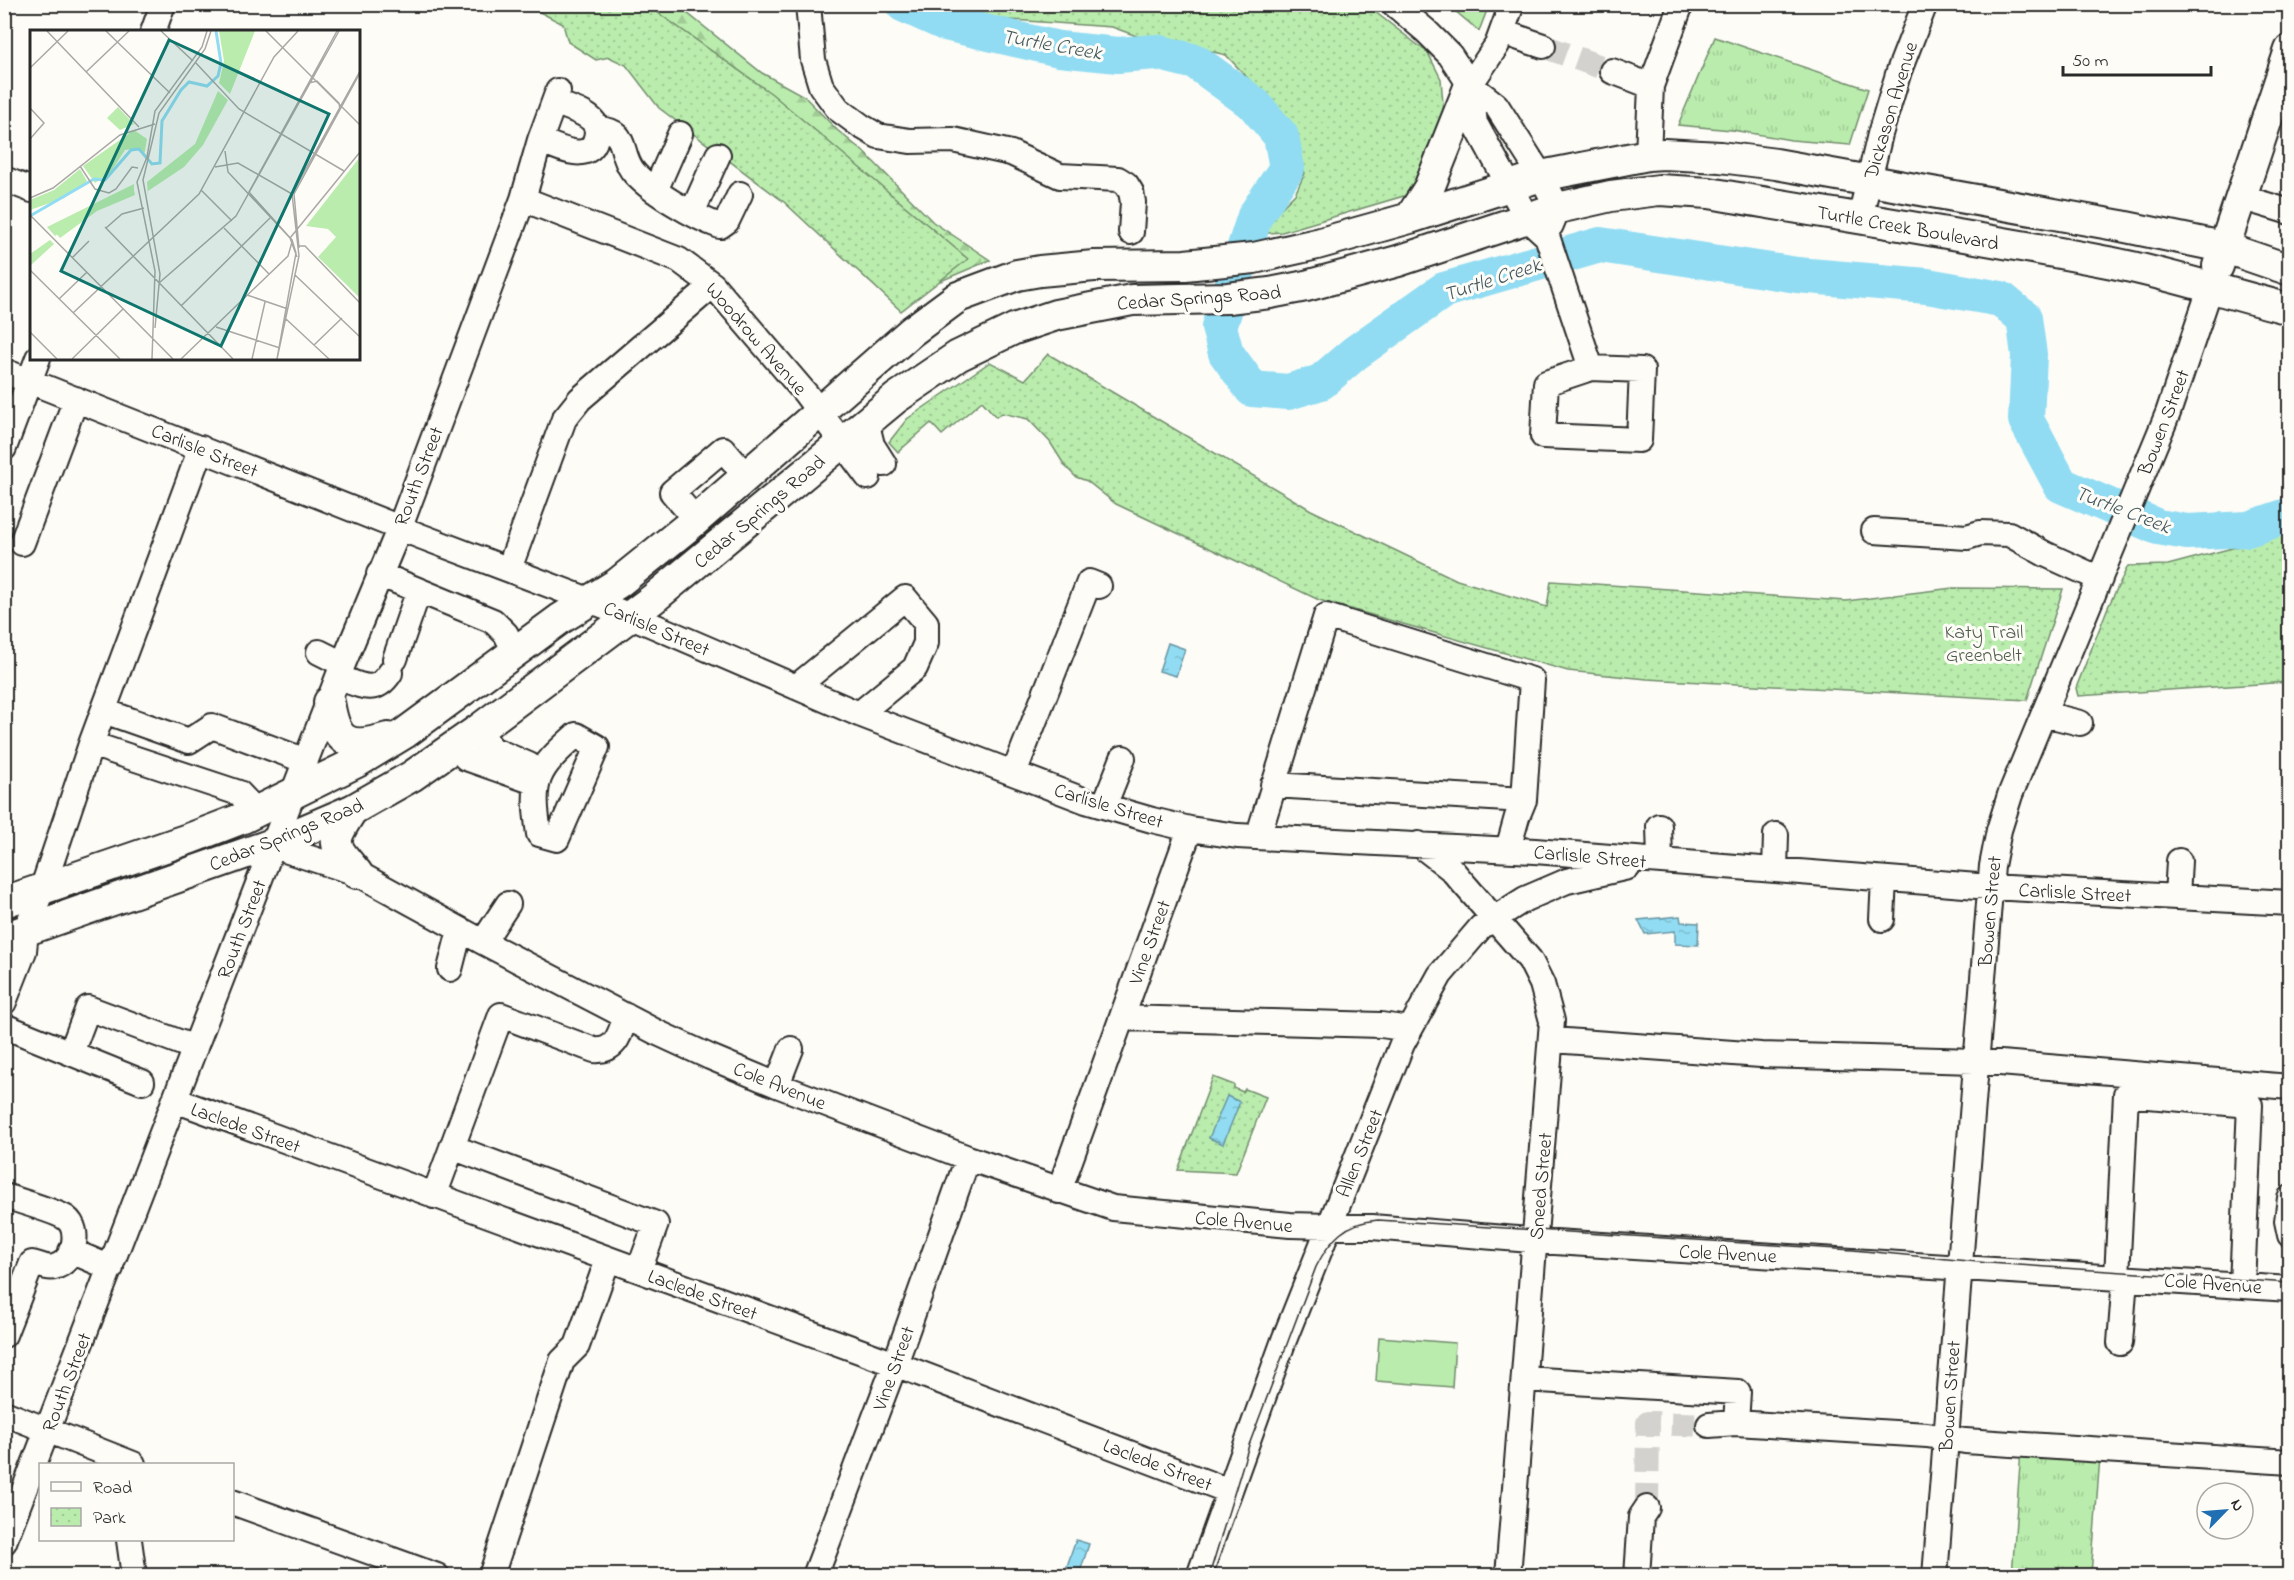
<svg xmlns="http://www.w3.org/2000/svg" width="2294" height="1580" viewBox="0 0 2294 1580" font-family="'Indie Flower',sans-serif">
<style>
.grass{fill:url(#grass-tufts);stroke:#728c6c;stroke-width:1.5}
.forest{fill:url(#forest-firs);stroke:#728c6c;stroke-width:1.5}
.park{fill:url(#park-dots);stroke:#728c6c;stroke-width:1.5}
.pitch{fill:#baedad;stroke:#728c6c;stroke-width:1.5}
.water{fill:url(#water-ripples);stroke:#6895a2;stroke-width:1.5}
.lines{fill:none;stroke-linecap:round;stroke-linejoin:round}
.river{stroke:#91dcf2;stroke-width:36}
.minor-tunnel{stroke:#d3d2ce;stroke-width:24;stroke-dasharray:24 12;stroke-linecap:butt}
.minor-casing{stroke:#2b2b2b;stroke-width:28}
.major-casing{stroke:#2b2b2b;stroke-width:34}
.minor{stroke:#fdfcf7;stroke-width:24}
.major{stroke:#fdfcf7;stroke-width:30}
.tram{stroke:#2b2b2b;stroke-width:1.5}
.labels{text-anchor:middle;stroke-width:6;stroke-linejoin:round;paint-order:stroke}
.street-label{font-size:20px;fill:#2b2b2b;stroke:#fdfcf7}
.park-label{font-size:20px;fill:#4f5c4c;stroke:#fdfcf7}
.water-label{font-size:21px;font-style:italic;fill:#44575d;stroke:#fdfcf7}
.inset-river{fill:none;stroke:#91dcf2;stroke-width:3}
.inset-road{fill:none;stroke:#a9a8a5;stroke-width:1.5}
.view{fill:#0f766e;fill-opacity:0.15;stroke:#0f766e;stroke-width:3}
.inset-edge{fill:none;stroke:#2b2b2b;stroke-width:3}
</style>
<defs>
<pattern id="grass-tufts" width="24" height="20" patternUnits="userSpaceOnUse" patternTransform="scale(1.5)"><rect width="24" height="20" fill="#baedad"/><path d="M3 7l-1-3M5 7V3M7 7l1-3M15 17l-1-3M17 17v-4M19 17l1-3" fill="none" stroke="#a0cb95"/></pattern>
<pattern id="forest-firs" width="22" height="20" patternUnits="userSpaceOnUse" patternTransform="scale(1.5)"><rect width="22" height="20" fill="#baedad"/><path d="M5 1l3.5 6h-7zM16 11l3.5 6h-7z" fill="#a0cb95"/></pattern>
<pattern id="park-dots" width="8" height="8" patternUnits="userSpaceOnUse" patternTransform="scale(1.5)"><rect width="8" height="8" fill="#baedad"/><path d="M2 2h.1M6 6h.1" fill="none" stroke="#a0cb95" stroke-width="1.8" stroke-linecap="round"/></pattern>
<pattern id="water-ripples" width="26" height="14" patternUnits="userSpaceOnUse" patternTransform="scale(1.5)"><rect width="26" height="14" fill="#91dcf2"/><path d="M2 4q2-2 4 0t4 0M15 11q2-2 4 0t4 0" fill="none" stroke="#7dbdd0"/></pattern>
</defs>
<rect width="100%" height="100%" fill="#fdfcf7"/>
<filter id="ink" filterUnits="userSpaceOnUse"><feTurbulence type="fractalNoise" baseFrequency=".0167" numOctaves="2"/><feDisplacementMap in="SourceGraphic" scale="12" xChannelSelector="R" yChannelSelector="G"/><feConvolveMatrix kernelMatrix="1 2 1 2 8 2 1 2 1" color-interpolation-filters="sRGB"/></filter>
<g filter="url(#ink)">
<path class="grass" d="M1448,5H1489L1479,31Z
M1715,37L1868,89L1850,145L1791,140L1732,130L1678,125Z
M2021,1450L2100,1456L2091,1575L2012,1576Z"/>
<path class="forest" d="M590,5H677L762,73L804,96L837,130L865,153L933,222L990,260L941,281Z"/>
<path class="park" d="M526,5H647L772,94L968,259L901,311L784,202L659,108L626,65L609,57L596,60L568,42L563,24Z
M955,5H1366L1428,53L1441,79L1444,117L1435,144L1407,195L1282,232L1255,234L1295,194L1305,173L1273,105L1226,55L1197,48L1153,42L1112,27L983,18Z
M1048,354L1311,510L1457,580L1547,607L1551,581L1846,601L1953,588L2063,589L2027,700L1647,679L1568,671L1319,600L1116,504L1087,481L1076,477L1065,466L1050,442L1028,419L1002,413L996,417L982,401L942,435L931,423L898,452L889,442L907,419L990,362L1025,380Z
M2289,533V682L2078,696L2076,688L2108,607L2128,566L2168,565Z
M1213,1077L1234,1085V1088L1243,1092L1245,1089L1266,1097L1236,1173L1178,1170Z"/>
<path class="pitch" d="M1379,1337L1455,1343L1452,1387L1376,1381Z"/>
<path class="water" d="M1168,643L1185,649L1176,676L1159,671Z
M1680,916L1681,922L1699,923L1698,945L1675,944V931L1645,934L1638,920Z
M1227,1096L1240,1102L1223,1144L1209,1138Z
M1076,1540L1089,1544L1079,1575H1064Z"/>
<g class="lines">
<path class="river" d="M903,4L945,23L1059,49L1118,55L1156,52L1196,62L1254,104L1281,136L1287,168L1255,216L1219,327L1226,353L1252,389L1288,392L1321,382L1355,353L1444,290L1600,245L1797,275L1927,286L2001,299L2024,318L2029,355L2026,420L2061,485L2158,527L2187,532L2248,529L2290,515"/>
<path class="minor-tunnel" d="M1543,46L1612,71
M1647,1508L1648,1423L1709,1425"/>
<g class="minor-casing">
<path id="minor" d="M808,4L813,60L821,86L838,109L861,126L878,136L910,141L953,140L1011,153L1060,176L1118,179L1126,184L1131,192L1133,202L1131,232
M1394,4L1426,31L1450,55L1470,85L1496,105L1541,176L1558,208L1551,225
M153,32L163,4
M1502,32L1543,46
M1612,71L1651,86
M1470,85L1475,123L1527,218L1547,236L1591,368L1546,383L1543,436L1639,440L1642,370L1591,368
M1470,85L1497,45L1512,4
M597,129C629,130 618,150 632,170C647,190 696,218 720,226L727,221L740,194
M540,140C556,147 590,165 596,138C598,131 597,125 592,120C583,111 565,107 554,102
M1648,155L1651,86L1681,4
M4,179L32,190
M655,191L680,134
M2240,197L2290,212
M523,199L679,260L713,285L806,394L868,477
M692,213L718,155
M1860,218L1880,134L1899,71L1925,4
M4,371L420,536L631,616L859,714L1086,801L1152,820L1190,829L1237,836L1535,851L1990,887L2290,903
M866,421L872,445L884,464
M4,448L38,358
M696,520L672,492L723,449L746,476
M1874,531L1967,537L1980,533L2009,534L2045,554L2100,579
M22,543L76,399
M509,569L564,419L580,399L713,285
M379,574L493,621L506,634L515,652
M319,652L343,664
M395,659L419,590
M338,677C360,685 375,696 390,673
M796,687L905,598L926,623V643L915,668L859,714
M104,711L189,741L212,726L306,761
M2044,714L2080,723
M478,730L492,749L529,765
M576,735L597,747L557,839L539,834C531,780 535,771 576,735Z
M91,744L239,793L256,811
M456,746L466,758L537,783
M1014,773L1089,582L1099,586
M1273,785L1524,800
M1104,806L1123,758
M1659,826L1660,861
M1258,837L1326,616L1532,680L1524,800L1517,817L1508,849
M275,843L288,851L357,873L483,942L658,1033L710,1057L777,1085L968,1158L1113,1208L1290,1225L1372,1227L1555,1242L2290,1289
M1419,844L1451,869L1530,960L1542,984L1552,1021L1508,1576
M1775,870L1776,835
M2177,897L2179,861
M1882,919L1884,879
M483,942L508,904
M450,969L460,930
M4,1002L24,951L26,930L43,887L91,744L201,448
M1122,1018L1381,1025L1410,1029
M4,1026L142,1082
M1552,1040L1761,1055L1976,1061L2290,1087
M71,1053L88,1008L195,1048
M777,1085L791,1049
M175,1100L895,1364L1229,1491
M452,1147L656,1224L639,1270
M1059,1191L1190,829
M4,1196C17,1200 57,1212 66,1218C82,1230 74,1263 54,1267C48,1269 38,1264 32,1263L4,1335
M434,1196L501,1015L594,1050C616,1052 620,1034 626,1016
M2290,1198L2287,1221L2290,1235
M71,1251L111,1268
M2117,1277L2126,1094L2250,1105L2242,1285
M2120,1343L2125,1278
M1524,1379L1738,1392L1736,1423L1927,1435L1965,1441L2290,1462
M4,1413L133,1464
M1709,1425L1736,1423
M232,1502L437,1576
M129,1540L134,1576
M4,1542L343,664L400,527L523,199L540,140L558,91
M491,1576L562,1361L577,1346L608,1259
M815,1576L895,1364L968,1158
M1199,1576L1284,1340L1402,1044L1440,975L1481,927L1525,899L1567,881L1628,867
M1637,1576L1641,1517L1647,1508
M1935,1576L1992,866L1999,830L2010,795L2168,413L2211,286"/>
</g>
<g class="major-casing">
<path id="major" d="M1410,218L1429,188L1470,85
M2218,266L2290,50
M329,702C336,743 347,750 388,738
M352,810C331,843 331,843 357,873
M4,902L191,838L243,818L359,761L405,733L560,619L618,583L696,520L912,331L958,297L1017,275L1040,271L1094,266L1185,265L1254,258L1317,244L1410,218L1541,176L1648,155L1664,154L1720,157L1776,164L2121,226L2223,247L2290,270
M4,938L275,843L352,810L412,776L478,730L653,599L896,398L958,356L1014,329L1056,315L1132,300L1228,298L1270,293L1306,286L1398,261L1558,208L1611,196L1659,190L1709,193C1844,216 1979,237 2113,263C2173,275 2230,294 2290,309"/>
</g>
<use href="#minor" class="minor"/>
<use href="#major" class="major"/>
<path class="tram" d="M1209,1576L1249,1445L1316,1267C1330,1239 1346,1222 1378,1220L1853,1250L1989,1263L2290,1283"/>
</g>
</g>
<g class="labels">
<g class="street-label">
<text transform="translate(1890 110) rotate(-73)" y="7">Dickason Avenue</text>
<text transform="translate(1908 227) rotate(10)" y="7">Turtle Creek Boulevard</text>
<text transform="translate(1199 297) rotate(-4)" y="7">Cedar Springs Road</text>
<text transform="translate(757 338) rotate(49)" y="7">Woodrow Avenue</text>
<text transform="translate(2163 422) rotate(-69)" y="7">Bowen Street</text>
<text transform="translate(205 450) rotate(22)" y="7">Carlisle Street</text>
<text transform="translate(418 476) rotate(-69)" y="7">Routh Street</text>
<text transform="translate(759 511) rotate(-40)" y="7">Cedar Springs Road</text>
<text transform="translate(657 628) rotate(23)" y="7">Carlisle Street</text>
<text transform="translate(1109 805) rotate(17)" y="7">Carlisle Street</text>
<text transform="translate(286 834) rotate(-22)" y="7">Cedar Springs Road</text>
<text transform="translate(1590 856) rotate(5)" y="7">Carlisle Street</text>
<text transform="translate(2075 892) rotate(3)" y="7">Carlisle Street</text>
<text transform="translate(1989 911) rotate(-85)" y="7">Bowen Street</text>
<text transform="translate(241 929) rotate(-69)" y="7">Routh Street</text>
<text transform="translate(1149 942) rotate(-70)" y="7">Vine Street</text>
<text transform="translate(780 1085) rotate(22)" y="7">Cole Avenue</text>
<text transform="translate(246 1127) rotate(20)" y="7">Laclede Street</text>
<text transform="translate(1359 1153) rotate(-68)" y="7">Allen Street</text>
<text transform="translate(1540 1186) rotate(-85)" y="7">Sneed Street</text>
<text transform="translate(1244 1221) rotate(5)" y="7">Cole Avenue</text>
<text transform="translate(1728 1253) rotate(3)" y="7">Cole Avenue</text>
<text transform="translate(2213 1283) rotate(4)" y="7">Cole Avenue</text>
<text transform="translate(703 1294) rotate(20)" y="7">Laclede Street</text>
<text transform="translate(893 1368) rotate(-70)" y="7">Vine Street</text>
<text transform="translate(66 1382) rotate(-69)" y="7">Routh Street</text>
<text transform="translate(1949 1396) rotate(-86)" y="7">Bowen Street</text>
<text transform="translate(1158 1464) rotate(21)" y="7">Laclede Street</text>
</g>
<g class="park-label">
<text x="1984" y="638">Katy Trail<tspan x="1984" dy="23">Greenbelt</tspan></text>
</g>
<g class="water-label">
<text transform="translate(1052 44) rotate(10)" y="7">Turtle Creek</text>
<text transform="translate(1492 279) rotate(-18)" y="7">Turtle Creek</text>
<text transform="translate(2123 509) rotate(21)" y="7">Turtle Creek</text>
</g>
</g>
<g transform="translate(30 30)">
<rect width="330" height="330" fill="#fdfcf7"/>
<path d="M88,77L104,94L90,100L77,88Z" fill="#baedad"/>
<path d="M104,154V160L61,181L25,206L17,197Z" fill="#baedad"/>
<path d="M330,127V268L288,227L306,207L298,199L276,196Z" fill="#baedad"/>
<path d="M189,1H225L200,64L189,53L194,31ZM188,61L198,70L173,115L154,137L118,161V167L117,152L165,114ZM104,100L117,109L114,126L110,118L95,120L80,143L65,153L53,136ZM50,139L57,151L54,154L34,168L0,180V170L24,160ZM103,156L105,165L67,181L30,208L24,201ZM20,210L24,214L1,235L0,224Z" fill="#baedad"/>
<path class="inset-river" d="M0,186L64,149L75,150L101,120L109,119L122,134L130,133L132,91L151,60L159,52L177,56L188,46L191,33L186,1"/>
<path class="inset-road" d="M17,1L109,97M76,1L140,63M131,1L163,31M236,1L330,95M165,32L209,79L314,141M0,38L38,1M56,42L99,1M279,53L287,51L309,73L310,80M0,78L14,93L0,109M195,121L198,142L260,208L267,227M50,136L65,159L79,163L86,159L102,137L108,138M185,137L208,133L262,164M171,160L202,191M0,168L23,158L90,105L125,94M0,185L143,329M75,197L203,329M76,198L92,184L114,178M194,198L239,244M260,208L330,122M268,216H275L330,273M269,218L264,164L330,43M42,228L59,211M0,240L90,329M265,245L330,307M129,253L206,186L309,1M217,265L258,279M29,269L57,242M151,276L240,188M43,283L169,164L244,27L268,1M256,289L299,329M186,297L250,318M125,298L130,244L113,150L129,83L175,19L181,1M0,302L27,329M284,315L312,288M42,329L93,279M122,329L125,241L107,152L117,127L125,81L172,17L177,1M151,329L258,226L262,212M222,329L235,272M247,329L269,226L262,164L330,41M247,329L266,223L262,210L219,162L307,1"/>
<path class="view" d="M139,10L299,84L191,316L31,241Z"/>
<rect width="330" height="330" class="inset-edge"/>
</g>
<rect width="2294" height="1580" fill="none" stroke="#fdfcf7" stroke-width="24"/>
<rect x="12" y="12" width="2270" height="1556" fill="none" stroke="#2b2b2b" stroke-width="2" filter="url(#ink)"/>
<rect x="39" y="1463" width="195" height="78" fill="#fdfcf7" stroke="#a9a8a5" stroke-width="1.5"/>
<rect x="51" y="1482" width="30" height="9" fill="#fdfcf7" stroke="#a9a8a5" stroke-width="1.5"/>
<text x="93" y="1493" font-size="18" fill="#2b2b2b">Road</text>
<rect x="51" y="1508" width="30" height="18" fill="url(#park-dots)" stroke="#a9a8a5" stroke-width="1.5"/>
<text x="93" y="1523" font-size="18" fill="#2b2b2b">Park</text>
<g transform="translate(2225 1511) rotate(65)"><circle r="28" fill="#fdfcf7" stroke="#a9a8a5" stroke-width="1.5"/>
<path d="M0-4.5L10 22L0 15L-10 22Z" fill="#1f6fb2"/>
<text y="-9" font-size="16" font-weight="bold" text-anchor="middle" fill="#2b2b2b">N</text>
</g>
<path d="M2063 66v9h148v-9" fill="none" stroke="#2b2b2b" stroke-width="3"/>
<text x="2072" y="66" font-size="18" fill="#2b2b2b" stroke="#fdfcf7" stroke-width="4.5" paint-order="stroke">50 m</text>
</svg>
